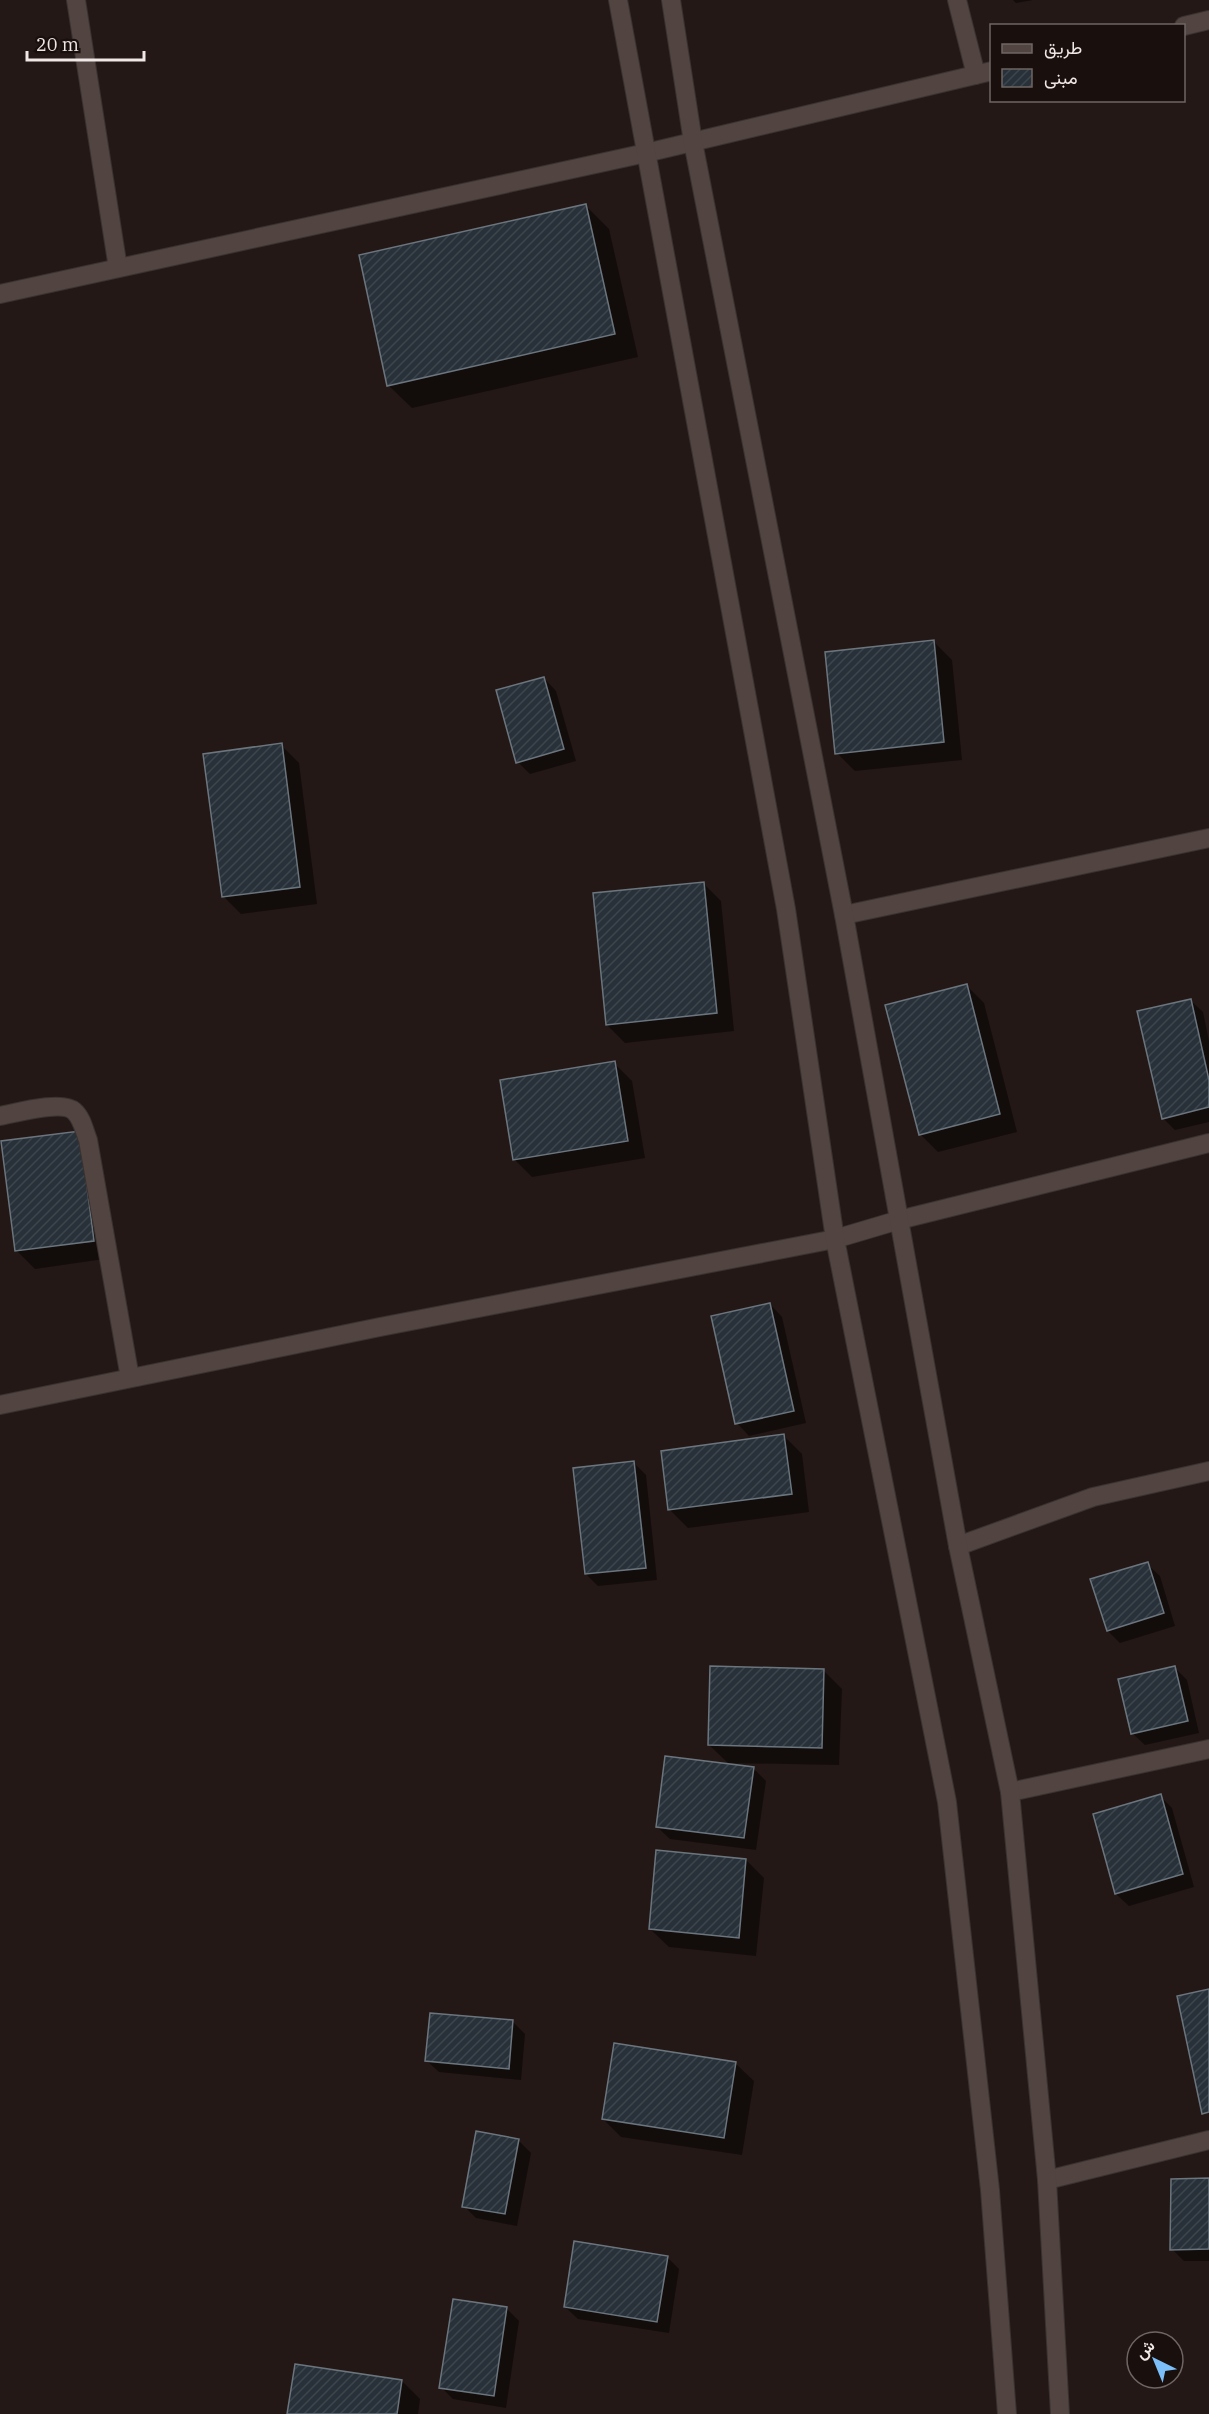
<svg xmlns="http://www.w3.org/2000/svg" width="1209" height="2414" viewBox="0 0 1209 2414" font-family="'IBM Plex Serif',Vazirmatn,serif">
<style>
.shadow{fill:#0007}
.building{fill:url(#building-hatch);stroke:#6b757e;stroke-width:1.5}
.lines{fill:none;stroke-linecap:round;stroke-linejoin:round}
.street-casing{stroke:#3a3230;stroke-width:20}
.secondary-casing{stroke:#3a3230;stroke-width:20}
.street{stroke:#514441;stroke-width:18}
.secondary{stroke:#514441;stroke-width:18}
</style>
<defs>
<pattern id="building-hatch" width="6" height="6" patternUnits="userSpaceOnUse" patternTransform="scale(1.5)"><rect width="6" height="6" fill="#283139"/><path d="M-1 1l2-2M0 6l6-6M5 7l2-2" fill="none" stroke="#3d454c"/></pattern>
</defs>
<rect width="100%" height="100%" fill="#231815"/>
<path class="shadow" d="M1013,0H1033L1016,3Z
M586,206L609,229L638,357L412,408L388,385Z
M933,641L952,660L962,760L855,771L837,753Z
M544,678L556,691L576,761L530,774L518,762Z
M281,745L299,763L317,904L241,914L223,896Z
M703,883L721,901L734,1031L625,1043L607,1025Z
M966,985L984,1003L1017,1132L938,1152L920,1134Z
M1190,1000L1203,1012L1209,1041V1122L1175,1130L1163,1118Z
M614,1063L632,1081L645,1158L532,1177L514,1159Z
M79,1133L111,1258L35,1269L17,1251Z
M770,1304L782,1317L806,1423L749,1436L737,1423Z
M784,1436L802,1454L809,1512L688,1528L670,1510L662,1452Z
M634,1463L646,1475L657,1580L598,1586L586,1574Z
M1147,1564L1160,1576L1175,1626L1120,1643L1108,1631Z
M1175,1668L1187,1680L1199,1733L1145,1745L1132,1733Z
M823,1670L842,1689L839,1765L728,1763L709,1745Z
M754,1769L766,1781L756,1850L670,1839L657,1827Z
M1160,1796L1172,1808L1194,1887L1129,1906L1116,1894L1094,1815Z
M746,1860L764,1878L756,1956L669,1947L650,1929Z
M513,2022L525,2034L521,2080L439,2072L426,2060Z
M735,2063L754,2081L742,2155L621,2137L603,2119Z
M519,2141L531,2153L517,2226L476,2218L464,2206Z
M1209,2180V2261H1184L1172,2249Z
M667,2257L679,2269L669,2333L578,2319L565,2307Z
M507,2309L519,2321L506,2408L453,2399L441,2387Z
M402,2381L420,2399L418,2414H288Z"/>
<path class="building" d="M586,204L615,334L387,386L359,255Z
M934,640L944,742L835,754L825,652Z
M544,677L564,749L516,763L496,690Z
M282,743L300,887L222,897L203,754Z
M704,882L717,1013L606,1025L593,893Z
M967,984L1000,1114L919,1135L885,1005Z
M1191,999L1209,1080V1107L1162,1119L1137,1011Z
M615,1061L628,1141L513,1160L500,1080Z
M80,1131L94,1241L15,1251L1,1141Z
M770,1303L794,1411L735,1424L711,1316Z
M784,1434L792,1494L668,1510L661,1451Z
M634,1461L646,1568L585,1574L573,1468Z
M1148,1562L1164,1613L1107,1631L1090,1579Z
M710,1666L824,1669L822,1748L708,1745Z
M1175,1666L1188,1721L1131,1734L1118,1679Z
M665,1756L754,1767L744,1838L656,1827Z
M1161,1794L1183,1874L1115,1894L1093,1814Z
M656,1850L746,1859L739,1938L649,1929Z
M1209,1989V2112L1202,2114L1177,1996Z
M430,2013L513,2020L509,2069L425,2061Z
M614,2043L736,2062L724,2138L602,2119Z
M476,2131L519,2139L505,2214L462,2207Z
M1209,2178V2249L1170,2250L1171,2179Z
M574,2241L668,2256L657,2322L564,2307Z
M453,2299L507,2307L494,2396L439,2388Z
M295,2364L402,2380L397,2414H287Z"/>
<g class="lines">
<g class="street-casing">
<path id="street" d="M76,0L118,268
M957,0L976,75
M1184,26L1209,20
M0,294L646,153L992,71
M844,915L1209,838
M0,1116C16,1113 62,1100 74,1111C82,1118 84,1130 88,1140L130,1378
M0,1405L380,1327L835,1239L899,1220L1209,1143
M958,1546L1093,1497L1209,1471
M1010,1792L1209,1749
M1047,2180L1209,2140"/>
</g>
<g class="secondary-casing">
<path id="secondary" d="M618,0L786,909L835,1239L947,1802L990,2190L1007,2414
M671,0L693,142L844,915L958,1546L1010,1792L1047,2180L1060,2414"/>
</g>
<use href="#street" class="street"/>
<use href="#secondary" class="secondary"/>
</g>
<rect x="990" y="24" width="195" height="78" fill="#190f0c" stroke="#6f6663" stroke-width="1.5"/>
<rect x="1002" y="44" width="30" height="9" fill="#514441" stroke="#6f6663" stroke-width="1.5"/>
<text x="1044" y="54" font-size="18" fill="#f0e8e6">طريق</text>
<rect x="1002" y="69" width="30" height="18" fill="url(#building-hatch)" stroke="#6f6663" stroke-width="1.5"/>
<text x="1044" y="84" font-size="18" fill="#f0e8e6">مبنى</text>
<g transform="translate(1155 2360) rotate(317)"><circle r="28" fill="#190f0c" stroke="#6f6663" stroke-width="1.5"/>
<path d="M0-4.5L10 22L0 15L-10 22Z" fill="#7bbef8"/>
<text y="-9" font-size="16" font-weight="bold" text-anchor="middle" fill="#f0e8e6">ش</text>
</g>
<path d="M27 51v9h117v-9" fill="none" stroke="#f0e8e6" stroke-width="3"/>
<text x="36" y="51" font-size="18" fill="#f0e8e6" stroke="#190f0c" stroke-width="4.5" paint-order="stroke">20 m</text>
</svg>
